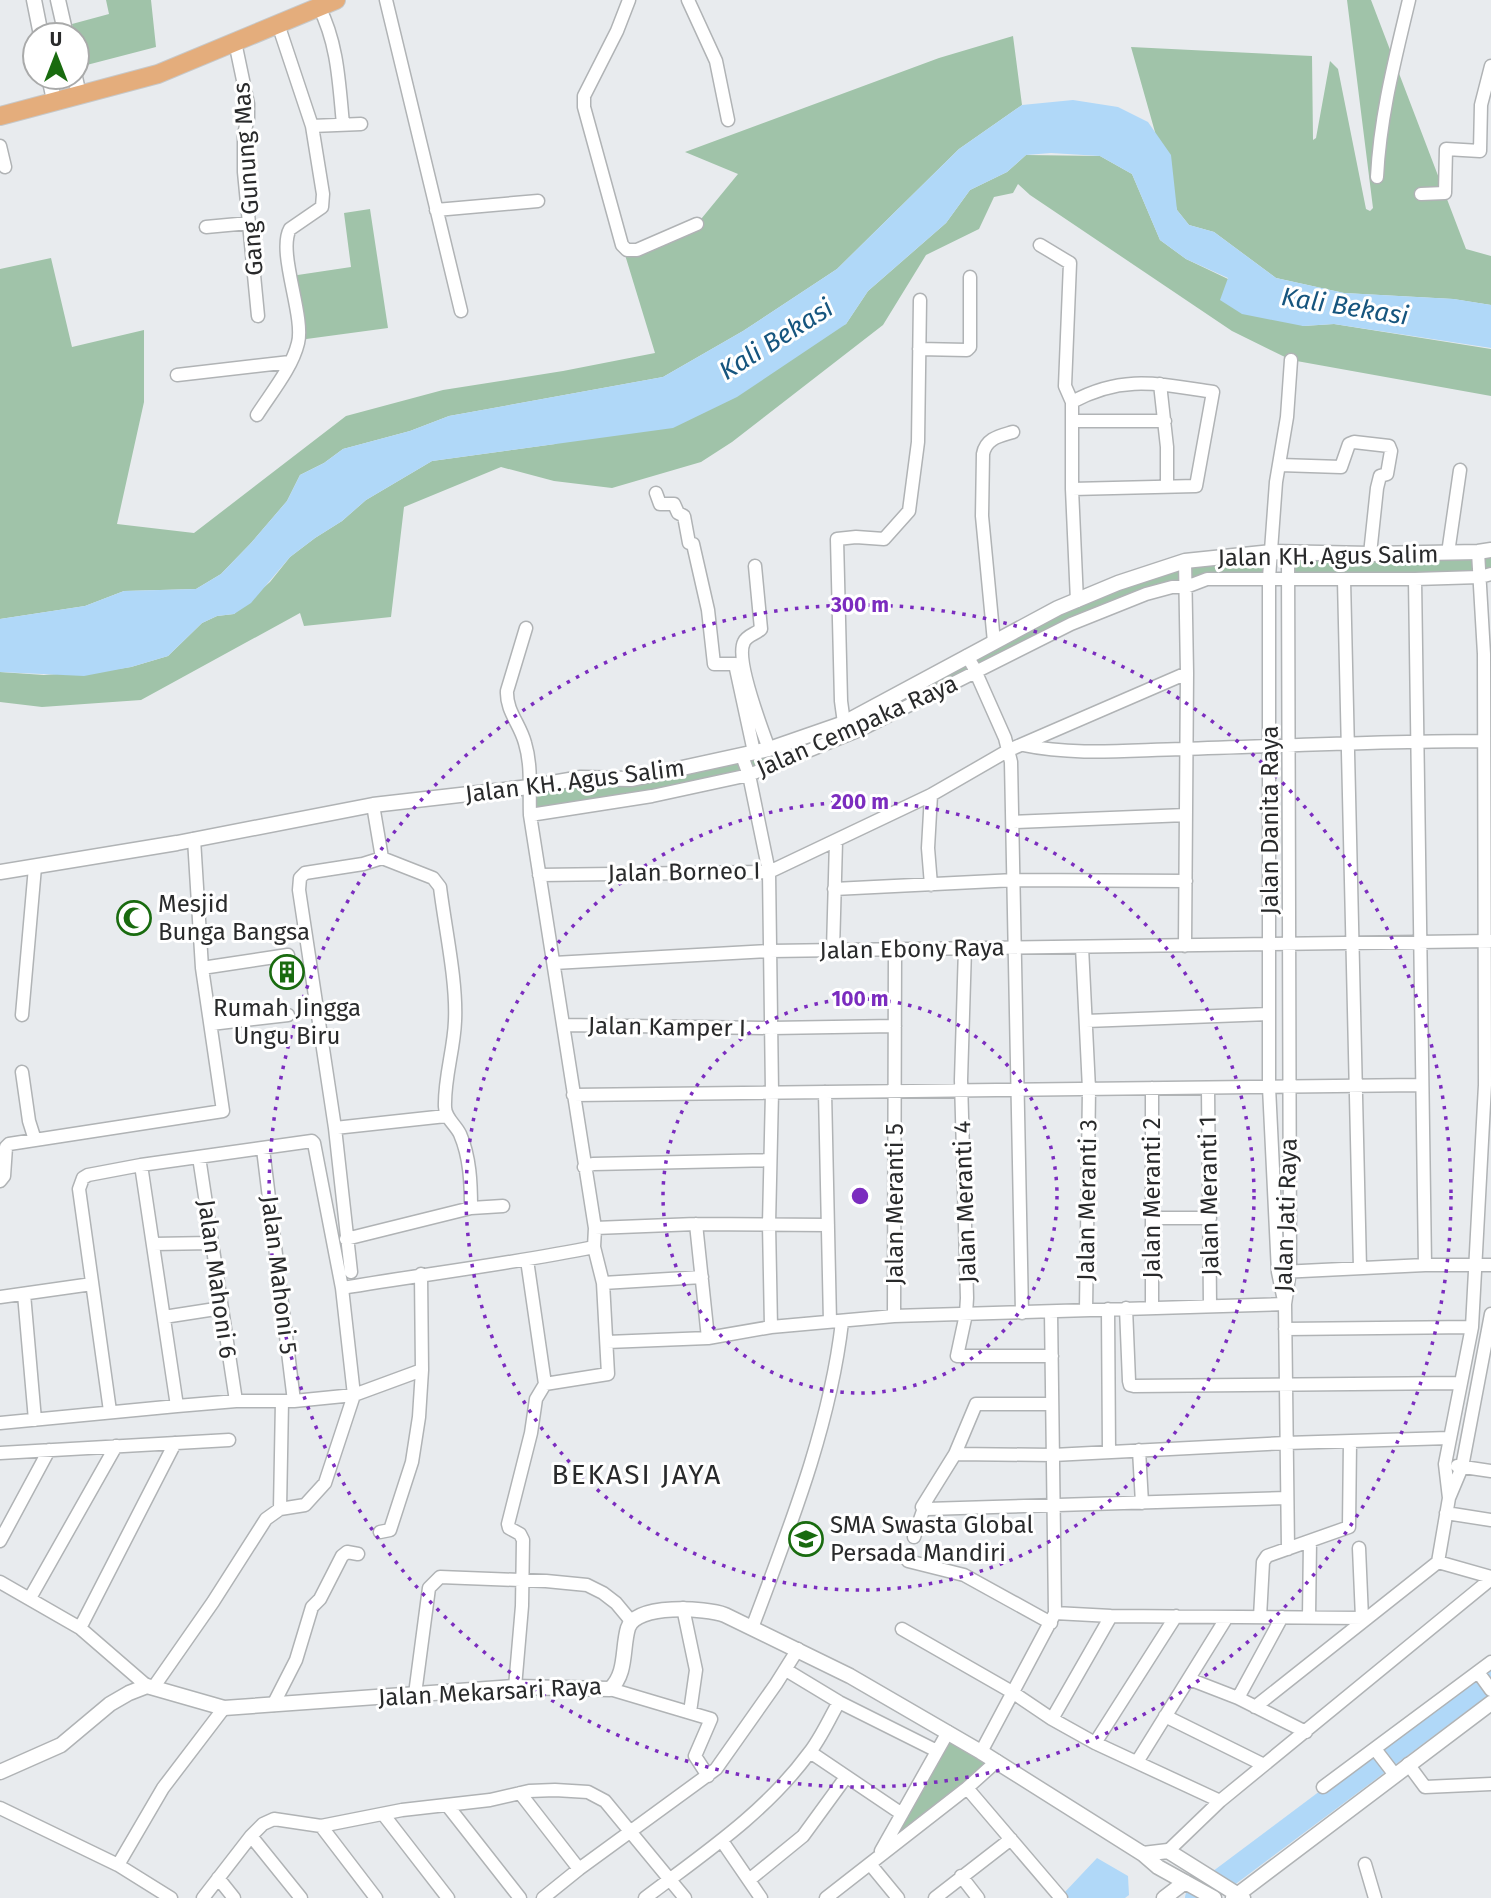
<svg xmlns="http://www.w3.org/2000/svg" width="1491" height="1898" viewBox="0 0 1491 1898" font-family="'Fira Sans',sans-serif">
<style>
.green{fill:#a0c3a9}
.water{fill:#b0d8f8}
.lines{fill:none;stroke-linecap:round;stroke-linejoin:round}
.river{stroke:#b0d8f8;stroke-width:24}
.minor-casing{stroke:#b0b3b5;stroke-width:15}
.tertiary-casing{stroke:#b0b3b5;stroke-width:17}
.primary-casing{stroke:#c7c8c8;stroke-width:20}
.minor{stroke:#fff;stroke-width:12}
.tertiary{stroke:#fff;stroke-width:14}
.primary{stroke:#e4ad7c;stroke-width:18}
.ring{fill:none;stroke:#7b2cbf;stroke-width:3.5;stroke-dasharray:3.5 7}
.labels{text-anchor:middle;stroke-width:6;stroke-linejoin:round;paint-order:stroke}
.street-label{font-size:24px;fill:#292a2b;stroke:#fff}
.poi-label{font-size:24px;fill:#292a2b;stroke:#fff;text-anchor:start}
.water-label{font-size:26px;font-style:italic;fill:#16557e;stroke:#fff}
.quarter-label{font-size:28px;letter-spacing:2px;fill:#292a2b;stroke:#fff}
.centre{fill:#7b2cbf;stroke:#fff;stroke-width:3.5}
.ring-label{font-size:21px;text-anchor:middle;font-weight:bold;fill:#7b2cbf;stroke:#fff;stroke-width:6;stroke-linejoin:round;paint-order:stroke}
</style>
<rect width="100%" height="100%" fill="#e8ebee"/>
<path class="green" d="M106,0H151L156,47L79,67L77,35H74L72,24L109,14Z
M1347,0H1371L1466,249L1491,256V305L1453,299L1344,293L1276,278L1214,232L1189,225L1177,210L1131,47L1312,56L1313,140L1316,138L1330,61L1338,69L1366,209L1370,211L1373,208Z
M1013,36L1022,105L959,149L837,269L743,331L663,377L449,416L410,431L343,449L324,463L300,475L287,501L251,543L221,574L196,589L124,591L85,606L0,619V269L51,258L72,347L144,330V402L117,524L194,533L346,416L443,390L563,371L655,353L622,245L624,248L697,224L738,174L685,152L939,58Z
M1026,155L1100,156L1132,174L1160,240L1186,259L1228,279L1303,326L1334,324L1491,349V396L1291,360L1232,331L1030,195L1018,184L1013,193L994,197L979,229L926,255L883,325L732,442L701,462L612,488L554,481L501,467L404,507L391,617L304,626L300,613L141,700L42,707L0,702V672L44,675L111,670L131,667L168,656L202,623L217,616L234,614L270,582L290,557L315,538L342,521L366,500L432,461L555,444L846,324L868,291L946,223L970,190L1007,172Z
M370,209L388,328L299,340L291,276L351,267L344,213Z
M1491,550V574L1288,579V553Z
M1270,554L1268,577L1190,582L1187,563Z
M1185,561L1186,587H1172L976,672L749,775L530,815L529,787L632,779L830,728L994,642Z
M948,1732L997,1761L879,1854Z"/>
<path class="water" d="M1073,100L1118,107L1148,122L1171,155L1177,210L1189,225L1214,232L1276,278L1344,293L1454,299L1491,305V348L1334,324L1303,326L1242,314L1220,300L1228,278L1186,259L1160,240L1132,174L1100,156L1051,153L1026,155L1007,172L970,190L946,223L868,291L846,324L737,397L673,428L432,461L366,500L342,521L315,538L290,557L251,603L234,614L217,616L202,623L168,656L131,667L84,676L0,672V619L85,606L124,591L196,589L221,574L251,543L287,501L300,475L324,463L343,449L410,431L449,416L663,377L743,331L837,269L959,149L1022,105Z
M1097,1858L1128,1876L1129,1895L1125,1898H1069L1064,1893Z"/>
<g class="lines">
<path class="river" d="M1197,1898L1491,1678"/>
<g class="minor-casing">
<path id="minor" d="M386,0L461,311
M629,0L617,31L584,96V107L622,245L627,250H637L697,224
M688,0L716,61L728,120
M319,7C338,44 339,84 343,124
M235,42L248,104V118L244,134V172L258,316
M312,126L361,124
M0,146L5,167
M1377,177C1380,116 1395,59 1409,0
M1421,194L1445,193L1446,149L1480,151L1481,105L1491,66
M436,210L538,201
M206,227L249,223
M1040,245L1070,263L1065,386L1072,402V489L1077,601
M919,349L967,350L970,347V277
M177,375L290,362
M1160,384L1167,447V487
M257,415C271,393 292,368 298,343C305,316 277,252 290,229L322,207L323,194L312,126L278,24
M1073,421H1165
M1280,465L1341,467L1349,444L1354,442L1389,446L1391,451L1387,474L1380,476L1377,488L1370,554
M1072,489L1196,486L1213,392C1159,384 1123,374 1072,402
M656,493L660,504H674L678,513L684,516L689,543L693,544L708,610L714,664H735L754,752
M1448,553L1460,470
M1185,561L1187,673L1185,946
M755,566L761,629C756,634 747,635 744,642C735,659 762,730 769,749
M1415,579L1425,1265
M1344,580L1360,1268
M526,628L507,691C506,711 520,724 525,743C532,766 529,790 530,815L595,1228L594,1247L603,1283L608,1374L545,1384L527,1260
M994,642L982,516L983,454C986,438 1000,436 1013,432
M967,656L973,666L1005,738L1011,762L1022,1313
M844,723L841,701L837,539L856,537L884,539L909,511L918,442L920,300
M1023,745C1075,756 1129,750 1182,749C1283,746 1383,741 1484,741
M742,756L749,775L769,872L772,1092L769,1224L771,1327
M530,815L652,796L749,775L862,729L1071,624L1146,594L1172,587H1186L1207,579H1415L1480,577L1491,574
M1013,822L1186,815
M539,875L769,872L931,795L1009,750L1187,673
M931,885L928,848L931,795
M834,889L1015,880L1186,881
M1082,947L1089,1089L1086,1310
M965,948L961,1080L967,1298L966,1314L957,1356H1052
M833,950L836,841
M554,963L770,951L1491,941
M202,968L288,955
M22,1015L35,867
M1086,1021L1269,1014
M211,1024L288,1015
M564,1025L771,1028L895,1026
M22,1072L29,1121L35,1140
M1208,1088L1210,1305
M825,1092L830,1322
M573,1095L1421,1085
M335,1128L446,1116
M263,1149L294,1401
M199,1157L236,1401
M141,1165L177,1406
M584,1167L593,1164L770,1160
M0,1181L4,1176L6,1147L9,1144L223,1111L202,968L194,839
M471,1208L503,1206
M1152,1218H1210
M696,1224L708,1338
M595,1228L696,1224L828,1225
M346,1239L471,1208C471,1183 470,1157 460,1134C455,1124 445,1118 445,1107C444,1078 454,1050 455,1021C457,981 445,928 440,887L433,878L382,858
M153,1244L212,1243
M351,1272L335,1128L299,890L300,878L305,873L363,864L382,858L373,805
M1281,1272L1425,1265H1491
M603,1283L702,1277
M24,1294L35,1420
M1283,1296L1278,1272L1269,1087V578L1276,482L1287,417L1291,360
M0,1297L92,1284
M1152,1307V1088
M1126,1308L1129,1381L1130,1385L1134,1386L1461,1383
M1108,1309L1109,1452
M894,1316L895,949
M164,1317L222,1308
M1285,1329L1472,1327
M607,1342L708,1338L771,1327L894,1316L1285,1304
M1052,1404H976L955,1454L922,1507L927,1509L1287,1498
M110,1411L79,1189L83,1178L88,1175L141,1165L312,1141L314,1143L342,1288C426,1274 510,1264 594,1247
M0,1423L177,1406L236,1401H294L354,1395L342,1288
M1139,1450L1142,1503
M0,1453L229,1440
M955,1454L1053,1455L1286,1443L1449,1438
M1457,1466L1491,1471
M1449,1498L1445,1464L1472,1327L1485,1085L1484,654L1478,552
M280,1509L282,1401
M1446,1513L1491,1520
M380,1532L390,1530L412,1462L419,1417L422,1370L421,1274
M914,1537L924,1508
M0,1541L49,1450
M1359,1548L1362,1618
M1288,1549L1285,1304L1290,1271L1288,553
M908,1561L964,1575L1051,1623
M1438,1562L1491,1577
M0,1582L80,1628L147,1686
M30,1598L116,1446
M683,1608L696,1670L690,1712
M1055,1613L1111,1616L1365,1618
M1260,1617L1263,1562L1267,1556L1349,1527L1350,1442
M1309,1617L1310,1541
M80,1628L175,1443
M752,1628C789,1529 830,1427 842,1322
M902,1629L1012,1692L1052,1719L1095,1743L1220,1801
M786,1670L839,1702L937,1751
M1478,1672L1491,1690
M1189,1679L1238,1698L1306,1732
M515,1687L522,1606L523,1540L520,1534L509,1528L508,1524L531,1433L536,1399L545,1384
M153,1688L213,1602L266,1519L280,1509L305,1505L325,1483L354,1395L422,1370
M610,1689L711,1719L695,1756L708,1776
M415,1694L429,1588L440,1577L546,1581L587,1585L603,1593L616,1603L631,1621
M1238,1698L1282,1617
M273,1705L296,1660L312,1607L320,1599L342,1556L347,1552L358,1554
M1255,1707L1438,1562L1449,1498L1462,1467L1491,1314
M1165,1716L1264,1765
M1052,1719L1111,1616
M1095,1743L1176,1616
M1375,1749L1395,1775
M810,1752L902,1814
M981,1752L1055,1613L1051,1312
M1137,1762L1227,1617
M1408,1764L1425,1787L1491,1784
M1323,1787L1491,1662
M967,1788L1061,1898
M520,1793L579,1869
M447,1805L520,1898
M0,1808L118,1865L171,1898
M383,1814L448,1898
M321,1826L376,1898
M251,1836L301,1898
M722,1841L761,1898
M881,1851L948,1732
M1168,1851L1220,1801L1491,1579
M870,1864L898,1898
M1365,1864L1375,1898
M118,1865L163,1788L224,1708
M961,1876L978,1898
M218,1878L234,1898
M749,1880L803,1836L846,1777
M203,1898L251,1836L263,1824L274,1819L321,1826L402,1810L490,1800L529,1791L555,1790L588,1792L605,1801L685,1898
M543,1898L579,1869L716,1769L776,1684L798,1649
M645,1898C703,1854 765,1813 809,1753C821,1738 829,1719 839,1702
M826,1898L967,1788L997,1761
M935,1898L1011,1839"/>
</g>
<g class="tertiary-casing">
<path id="tertiary" d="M34,0L41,35
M58,0L66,35
M49,77L54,100
M75,77L79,95
M0,872L177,843L373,805L529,787L581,778L632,779L769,749L844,723L1058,608L1118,583L1185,561L1272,552L1370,554L1478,552L1491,550
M0,1772L61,1745L110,1704L129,1693L147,1686L224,1708L515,1687L610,1689C627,1674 622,1648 628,1628C636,1603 706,1608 725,1615L850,1676L981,1752L1143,1854L1158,1867L1214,1898
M1143,1854L1168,1851L1243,1898
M1164,1898L1185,1882
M1233,1898L1491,1703"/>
</g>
<g class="primary-casing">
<path id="primary" d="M0,116L158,74L336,0"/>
</g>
<use href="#minor" class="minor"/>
<use href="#tertiary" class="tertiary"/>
<use href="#primary" class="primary"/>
</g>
<g class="ring">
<circle cx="860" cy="1196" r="197"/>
<circle cx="860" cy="1196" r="394"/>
<circle cx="860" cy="1196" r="591"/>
</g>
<defs>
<g id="mosque-ring" transform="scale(1.75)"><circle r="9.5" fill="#fff" stroke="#196b0f" stroke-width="1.5"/><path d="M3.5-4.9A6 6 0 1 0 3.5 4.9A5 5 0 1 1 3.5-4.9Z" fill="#196b0f"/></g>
<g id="building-ring" transform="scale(1.75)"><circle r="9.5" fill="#fff" stroke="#196b0f" stroke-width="1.5"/><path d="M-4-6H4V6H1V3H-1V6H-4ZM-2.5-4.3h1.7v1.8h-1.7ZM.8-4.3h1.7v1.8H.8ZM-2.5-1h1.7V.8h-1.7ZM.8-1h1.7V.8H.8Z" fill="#196b0f"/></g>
<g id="school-ring" transform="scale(1.75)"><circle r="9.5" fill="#fff" stroke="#196b0f" stroke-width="1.5"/><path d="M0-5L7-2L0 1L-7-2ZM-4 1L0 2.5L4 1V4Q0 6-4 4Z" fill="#196b0f"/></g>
</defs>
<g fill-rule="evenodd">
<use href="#mosque-ring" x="134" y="918"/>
<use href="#building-ring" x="287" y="972"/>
<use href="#school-ring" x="806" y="1539"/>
</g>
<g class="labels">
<g class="street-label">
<text transform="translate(248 179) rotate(-94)" y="8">Gang Gunung Mas</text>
<text transform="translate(1328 556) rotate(-1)" y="8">Jalan KH. Agus Salim</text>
<text transform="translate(857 726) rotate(-24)" y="8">Jalan Cempaka Raya</text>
<text transform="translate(575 781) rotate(-7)" y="8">Jalan KH. Agus Salim</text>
<text transform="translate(1270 820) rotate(-90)" y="8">Jalan Danita Raya</text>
<text transform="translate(684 872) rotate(-1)" y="8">Jalan Borneo I</text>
<text transform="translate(912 949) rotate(-1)" y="8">Jalan Ebony Raya</text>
<text transform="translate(667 1027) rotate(1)" y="8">Jalan Kamper I</text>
<text transform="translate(1209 1196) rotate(-91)" y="8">Jalan Meranti 1</text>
<text transform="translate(1152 1198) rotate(-90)" y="8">Jalan Meranti 2</text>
<text transform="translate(1087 1200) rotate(-89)" y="8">Jalan Meranti 3</text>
<text transform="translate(965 1202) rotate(-92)" y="8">Jalan Meranti 4</text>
<text transform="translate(895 1204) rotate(-90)" y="8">Jalan Meranti 5</text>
<text transform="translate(1286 1215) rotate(-88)" y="8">Jalan Jati Raya</text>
<text transform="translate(279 1275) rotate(83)" y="8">Jalan Mahoni 5</text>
<text transform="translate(217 1279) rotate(82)" y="8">Jalan Mahoni 6</text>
<text transform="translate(490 1692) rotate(-3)" y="8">Jalan Mekarsari Raya</text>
</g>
<g class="poi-label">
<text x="158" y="912">Mesjid<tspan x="158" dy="28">Bunga Bangsa</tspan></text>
<text x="287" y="1016" text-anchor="middle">Rumah Jingga<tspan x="287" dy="28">Ungu Biru</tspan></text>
<text x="830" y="1533">SMA Swasta Global<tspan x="830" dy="28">Persada Mandiri</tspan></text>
</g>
<g class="water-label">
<text transform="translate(1345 306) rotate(9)" y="9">Kali Bekasi</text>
<text transform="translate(776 339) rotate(-32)" y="9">Kali Bekasi</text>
</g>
<g class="quarter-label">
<text x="637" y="1484">BEKASI JAYA</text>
</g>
</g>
<circle cx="860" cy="1196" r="10" class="centre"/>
<g class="ring-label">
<text x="860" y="612">300 m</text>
<text x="860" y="809">200 m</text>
<text x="860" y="1006">100 m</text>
</g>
<g transform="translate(56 56)"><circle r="33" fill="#ffffff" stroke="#a9aaaa" stroke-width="2"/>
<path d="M0-5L12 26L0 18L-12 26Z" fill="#196b0f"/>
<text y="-10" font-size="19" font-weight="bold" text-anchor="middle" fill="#292a2b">U</text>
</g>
</svg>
